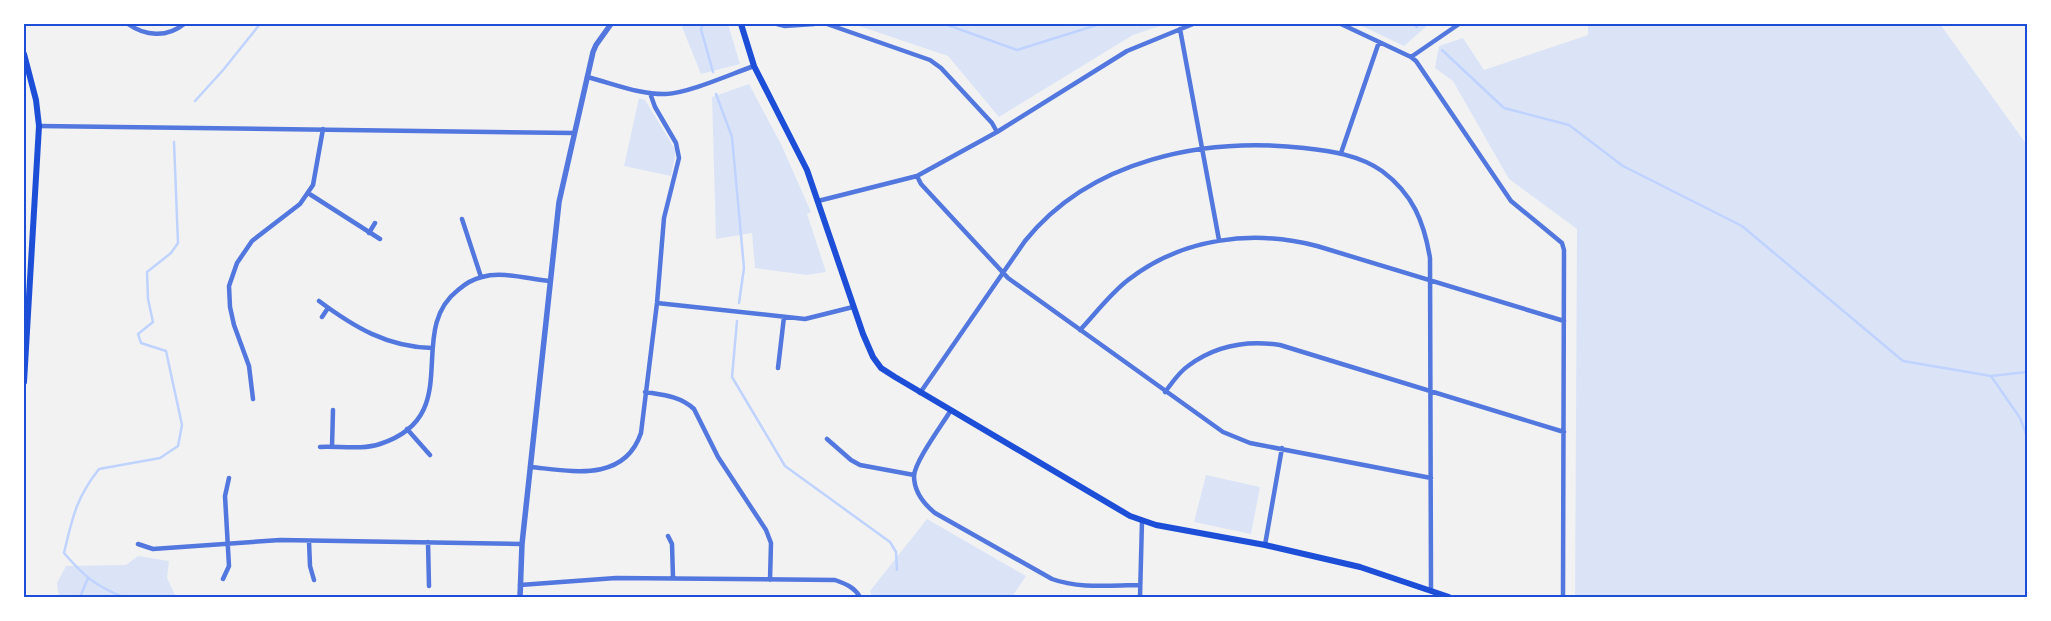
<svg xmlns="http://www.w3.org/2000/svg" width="2051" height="621" viewBox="0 0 2051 621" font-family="Signika,sans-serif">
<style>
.green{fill:#dbe4f7}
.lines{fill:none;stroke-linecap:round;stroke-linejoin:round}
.stream{stroke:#bfd3fe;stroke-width:2.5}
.minor{stroke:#5277de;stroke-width:4.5}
.tertiary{stroke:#5277de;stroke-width:5.5}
.secondary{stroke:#1d4ed8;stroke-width:6}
.neatline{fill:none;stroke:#1d4ed8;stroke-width:2}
</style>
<rect width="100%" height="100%" fill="#f2f2f2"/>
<path class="green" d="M684,24H728L740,64L701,74L682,27Z
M853,24H1166L1133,35L999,117L948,56Z
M1358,24H1429L1404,46Z
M1588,24H1940L2027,145V597H1575L1577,229L1509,179L1453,81L1435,68L1439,46L1463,38L1484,70L1588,35Z
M749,84L781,144L811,212L807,214L826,272L807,275L755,268L752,233L716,239L712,97Z
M639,98L645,100L675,149V156L671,176L624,166Z
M1206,475L1260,487L1251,534L1194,522Z
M927,519L1026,576L1012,597H872L870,591Z
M138,556L169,561L167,578L176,597H59L57,583L66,566L126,565Z"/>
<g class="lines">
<path class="stream" d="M703,24L701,29L713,72
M945,24L1017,50L1100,24
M1413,24L1417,27
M1442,50L1504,108L1569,125L1623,166L1742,226L1903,361L1991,376L2027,372
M716,94L732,137L744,268L739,303
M195,101L224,69L260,24
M737,321L732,377L785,466L890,542L896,552L897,570
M1991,376L2020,418L2027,436
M904,596V597
M80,597L88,578
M123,597C94,585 84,576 64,553C72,519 76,498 99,469L160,458L178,446L182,425L166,351L141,343L138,334L153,322L148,299L147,272L171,253L178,243L174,142"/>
<path class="minor" d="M128,24C145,36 167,38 184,24
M777,24L785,26L814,24
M827,24L930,60L941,68L992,123L997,132
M1341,24L1411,57L1416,61L1511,201L1562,243L1564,250L1563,597
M1180,29L1219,240
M1411,57L1459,24
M587,77C612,83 640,95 666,94C689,93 731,74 754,66
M39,126L574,133
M1341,153L1379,42
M917,176L997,132L1127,51L1193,24
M308,193L380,239
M818,201L917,176L921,184L1008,278L1223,432L1250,443L1431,478
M462,219L481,277
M369,233L375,223
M319,301C354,327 387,347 432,348
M657,303L805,319L853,307
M322,317L328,308
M1080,330C1095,314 1110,294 1128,280C1182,238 1252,229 1317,246L1564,321
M778,368L784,317
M645,392C663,395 680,396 694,409L718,457L766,530L771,543L770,580
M1165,392C1172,383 1179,372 1188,366C1216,345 1247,340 1280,345L1564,432
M920,393L1025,241C1091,159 1204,137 1304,148C1331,151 1359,155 1382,171C1413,194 1424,222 1430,258L1431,591
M253,399L249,366L234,325L230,307L229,286L237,263L252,241L300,204L313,185L323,129
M951,410C942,425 915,461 914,476C914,492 924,504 935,513L1052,579C1079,589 1112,585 1140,585
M407,429L430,455
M827,439L851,460L860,465L914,475
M320,447C339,446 362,450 380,444C467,416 404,332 458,290C465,284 473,279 482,277C502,271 528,279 549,281
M332,447L333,410
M531,467C571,471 624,483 641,433L657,303L664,218L679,158L676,143L655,107L650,93
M668,536L672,544L673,578
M309,541L310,566L314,580
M428,542L429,586
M138,544L153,549L280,540L522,544
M1265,545L1282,448
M223,579L229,566L225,496L229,478
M520,585L616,578L835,580C846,584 854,587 860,597
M1140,597L1142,521"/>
<path class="tertiary" d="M520,597L522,544L559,202L593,52L596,45L611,24"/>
<path class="secondary" d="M741,24L754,66L807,170L863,334L873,357L881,368L895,377L1130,516L1156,525L1265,545L1360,567L1449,597
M24,54L36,100L39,126L24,382"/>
</g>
<rect width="2051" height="621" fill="none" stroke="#ffffff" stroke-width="50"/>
<rect x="25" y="25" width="2001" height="571" class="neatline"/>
</svg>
